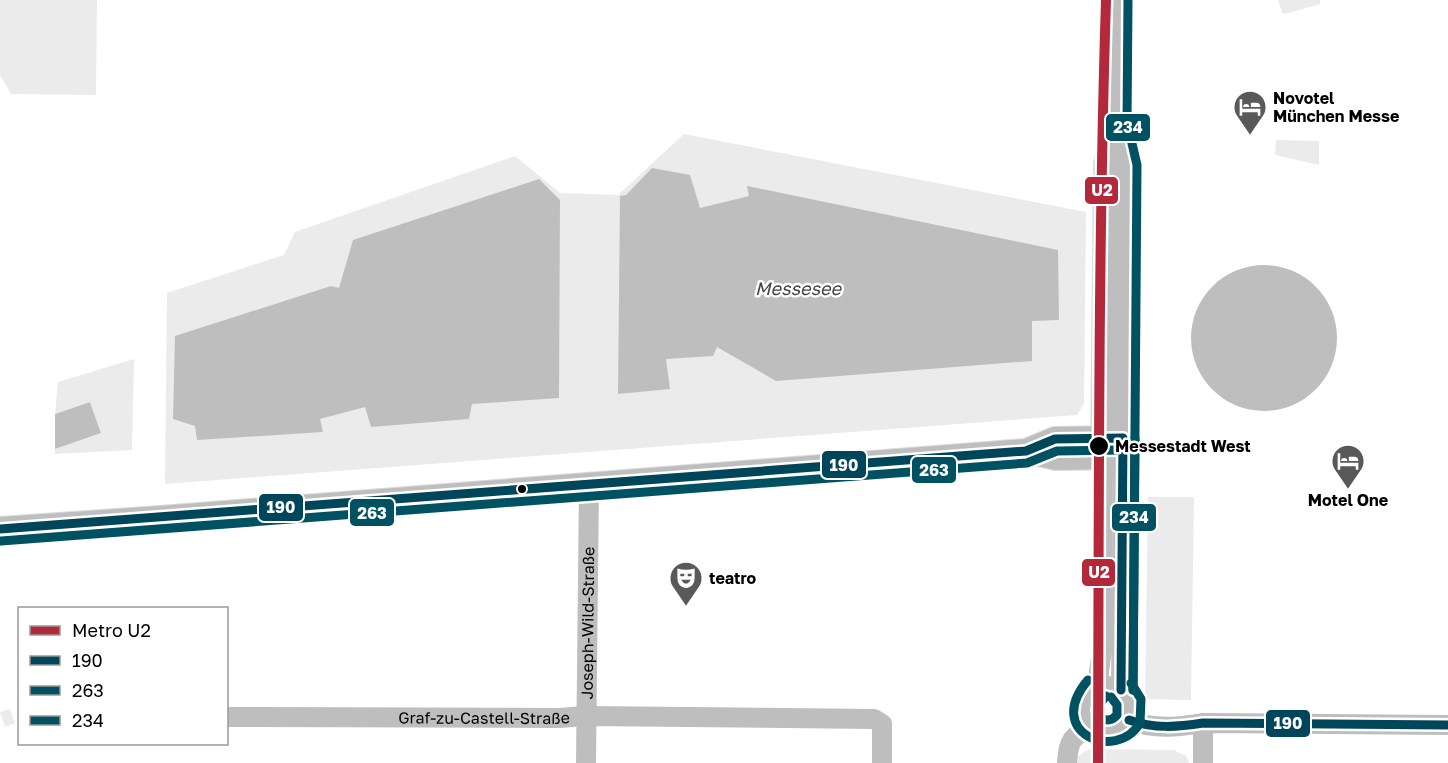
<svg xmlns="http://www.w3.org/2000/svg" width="1448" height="763" viewBox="0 0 1448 763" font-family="'Golos Text',sans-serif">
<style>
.green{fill:#ebebeb}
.water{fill:#bebebe}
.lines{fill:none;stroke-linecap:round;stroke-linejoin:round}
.major-casing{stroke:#dbdbdb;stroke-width:26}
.minor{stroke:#bebebe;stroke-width:20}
.major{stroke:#bebebe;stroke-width:24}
.bus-1-casing{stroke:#fff;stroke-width:14}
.bus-2-casing{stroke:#fff;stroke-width:14}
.bus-3-casing{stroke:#fff;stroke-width:14}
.bus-1{stroke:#00465a;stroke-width:9}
.bus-2{stroke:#005262;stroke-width:9}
.bus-3{stroke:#005262;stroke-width:9}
.metro-1-casing{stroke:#fff;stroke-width:15}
.metro-1{stroke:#b4283c;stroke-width:10}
.stop-dot{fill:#000;stroke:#fff;stroke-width:2}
.labels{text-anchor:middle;stroke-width:5;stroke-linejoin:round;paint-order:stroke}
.poi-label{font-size:16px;font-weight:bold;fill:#000;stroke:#fff;text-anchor:start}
.stop-label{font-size:16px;font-weight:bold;fill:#000;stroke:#fff;text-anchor:start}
.street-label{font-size:16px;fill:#000;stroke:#fff}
.water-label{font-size:18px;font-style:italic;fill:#434343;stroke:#fff}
.line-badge{stroke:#fff;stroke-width:2}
.badge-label{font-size:16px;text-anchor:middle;font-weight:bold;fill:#fff}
</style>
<rect width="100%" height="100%" fill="#fff"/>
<path class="green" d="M0,0H97L96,95L11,94L0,75Z
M1278,0H1320V4L1285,14L1282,13Z
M684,134L1086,212L1084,404L1077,415L165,484L167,293L284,255L295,232L515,156L560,193L618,195Z
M1276,140L1319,141V165L1275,155Z
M134,359L132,450L55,454V449L101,433L90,402L55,414L58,382Z
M1148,497H1194L1191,700L1145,699Z
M10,709L15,723L5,727L0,712Z
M1089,749L1174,750L1186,756L1189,763H1074L1078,756Z"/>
<path class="water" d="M652,168L690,175L700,208L749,196L747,186L1058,250L1059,320L1032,321V361L776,381L717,347L713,356L666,359L670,389L618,394L620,196L626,195Z
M539,179L560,200L559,398L472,404L469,419L371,427L365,407L320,419L323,432L197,440L195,426L173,419L175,336L331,286L339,288L353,240Z
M1191 338a73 73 0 1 1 146 0a73 73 0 1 1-146 0Z
M90,402L101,433L55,449V414Z"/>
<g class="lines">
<g class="major-casing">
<path id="major" d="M1026,451L1056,458L1123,457L1125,165L1117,128
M1103,458L1106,164L1115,123L1116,0
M0,529L160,518L1026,451L1055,439L1123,438"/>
</g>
<g class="minor">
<circle cx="1108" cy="709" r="23"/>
<path d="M1097,688L1102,649L1103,458"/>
<path d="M1121,690L1123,457"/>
<path id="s1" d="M226,717L559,718L586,716L874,719L882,724V763"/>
<path d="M1129,720C1153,730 1179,727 1203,723L1448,725"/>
<path id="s2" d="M586,763L589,485"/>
<path d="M1067,763C1069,739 1071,738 1091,726"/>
<path d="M1203,763V723"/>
</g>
<use href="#major" class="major"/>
<g class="bus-1-casing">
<path id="bus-1" d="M0,529L1026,451L1055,439L1123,438
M1121,690L1123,438
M1129,720C1154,729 1178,727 1203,723L1448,725"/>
</g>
<g class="bus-2-casing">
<path id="bus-2" d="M1,541L1027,463L1057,451L1123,450
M1088,680C1043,733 1116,763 1140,723L1141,699L1131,683
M1133,690L1135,438"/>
</g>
<g class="bus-3-casing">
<path id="bus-3" d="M1128,0L1127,122L1137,165L1133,690
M1106,696L1099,705L1097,710C1099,721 1110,723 1117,715V705L1111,697"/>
</g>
<use href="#bus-1" class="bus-1"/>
<use href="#bus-2" class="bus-2"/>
<use href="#bus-3" class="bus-3"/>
<g class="metro-1-casing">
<path id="metro-1" d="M1098,763C1099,509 1098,254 1106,0"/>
</g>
<use href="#metro-1" class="metro-1"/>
</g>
<defs>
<g id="hotel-pin" transform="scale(1.725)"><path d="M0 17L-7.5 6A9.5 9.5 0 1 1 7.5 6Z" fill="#595959" stroke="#fff"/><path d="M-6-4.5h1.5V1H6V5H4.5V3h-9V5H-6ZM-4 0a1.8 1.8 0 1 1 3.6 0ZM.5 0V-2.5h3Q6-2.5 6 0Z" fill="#fff"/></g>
<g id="theatre-pin" transform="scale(1.725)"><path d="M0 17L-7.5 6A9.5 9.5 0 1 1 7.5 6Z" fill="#595959" stroke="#fff"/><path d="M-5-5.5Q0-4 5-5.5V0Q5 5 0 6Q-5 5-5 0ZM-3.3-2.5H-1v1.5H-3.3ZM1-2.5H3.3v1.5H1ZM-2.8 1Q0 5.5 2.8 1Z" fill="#fff"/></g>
</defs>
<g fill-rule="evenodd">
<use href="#hotel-pin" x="1250" y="107"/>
<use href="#hotel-pin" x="1348" y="461"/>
<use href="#theatre-pin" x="686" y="578"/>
</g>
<g class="stop-dot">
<circle cx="1099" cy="446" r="10"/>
<circle cx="522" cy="489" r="5"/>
</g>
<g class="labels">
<g class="poi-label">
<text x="1273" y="104">Novotel<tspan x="1273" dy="18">München Messe</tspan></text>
<text x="1348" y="506" text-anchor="middle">Motel One</text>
<text x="709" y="584">teatro</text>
</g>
<g class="stop-label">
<text x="1115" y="452">Messestadt West</text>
</g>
<g class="street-label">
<text dy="6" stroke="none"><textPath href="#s2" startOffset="140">Joseph-Wild-Straße</textPath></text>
<text dy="6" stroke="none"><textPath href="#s1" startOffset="258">Graf-zu-Castell-Straße</textPath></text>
</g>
<g class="water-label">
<text x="798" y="295">Messesee</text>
</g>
</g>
<g class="line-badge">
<rect x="1105" y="113" width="46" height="29" rx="6" fill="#005262"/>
<rect x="1084" y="176" width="35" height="29" rx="6" fill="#b4283c"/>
<rect x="821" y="450" width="46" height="29" rx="6" fill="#00465a"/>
<rect x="911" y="456" width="46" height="28" rx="6" fill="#005262"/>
<rect x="258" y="493" width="46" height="29" rx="6" fill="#00465a"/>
<rect x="349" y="498" width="46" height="29" rx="6" fill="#005262"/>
<rect x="1111" y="503" width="46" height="29" rx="6" fill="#005262"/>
<rect x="1081" y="558" width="35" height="29" rx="6" fill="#b4283c"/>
<rect x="1265" y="709" width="46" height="29" rx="6" fill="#00465a"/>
</g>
<g class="badge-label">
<text x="1128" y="133">234</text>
<text x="1102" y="196">U2</text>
<text x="844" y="471">190</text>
<text x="934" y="476">263</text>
<text x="281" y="513">190</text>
<text x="372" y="519">263</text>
<text x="1134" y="523">234</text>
<text x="1099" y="578">U2</text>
<text x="1288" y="729">190</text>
</g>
<rect x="18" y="607" width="210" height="138" fill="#ffffff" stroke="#999999" stroke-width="1.5"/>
<rect x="30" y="626" width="30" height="9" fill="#b4283c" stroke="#999999" stroke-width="1.5"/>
<text x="72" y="637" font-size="18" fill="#000000">Metro U2</text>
<rect x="30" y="656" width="30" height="9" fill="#00465a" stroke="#999999" stroke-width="1.5"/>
<text x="72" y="667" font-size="18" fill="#000000">190</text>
<rect x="30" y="686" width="30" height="9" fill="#005262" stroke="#999999" stroke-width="1.5"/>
<text x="72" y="697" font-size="18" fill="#000000">263</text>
<rect x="30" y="716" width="30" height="9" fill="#005262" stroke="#999999" stroke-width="1.5"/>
<text x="72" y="727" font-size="18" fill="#000000">234</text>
</svg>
